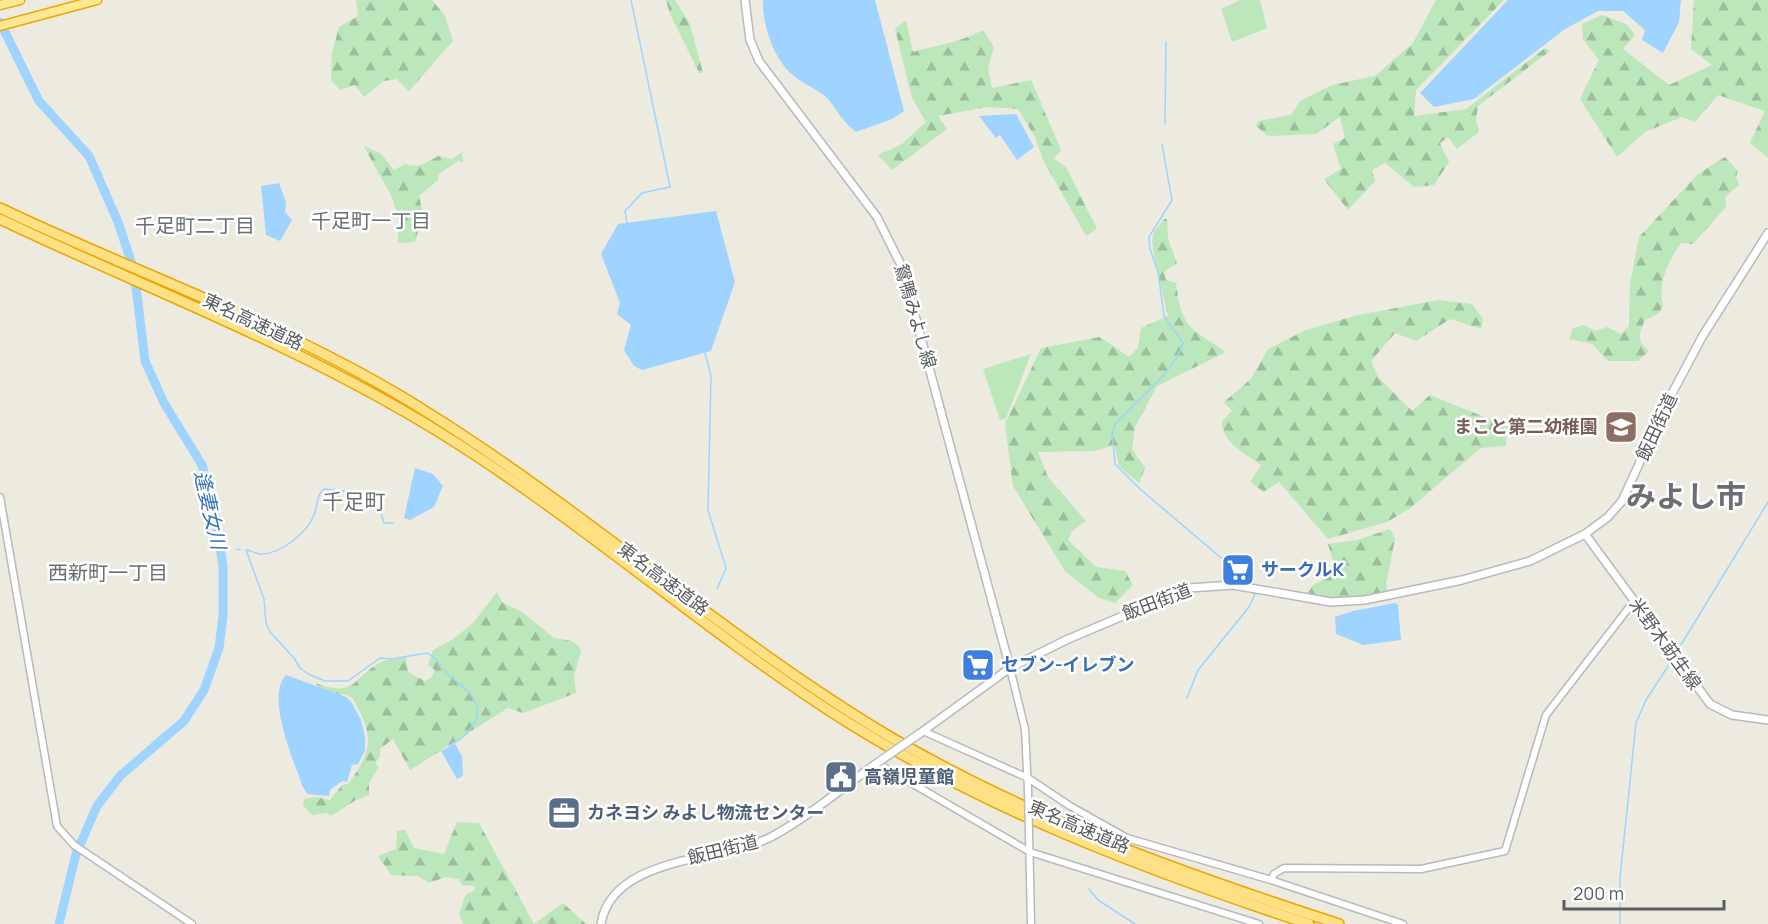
<svg xmlns="http://www.w3.org/2000/svg" width="1768" height="924" viewBox="0 0 1768 924" font-family="Manrope,'Noto Sans JP',sans-serif">
<style>
.forest{fill:url(#forest-firs)}
.park{fill:#bbe7bb}
.water{fill:#9ed4ff}
.lines{fill:none;stroke-linecap:round;stroke-linejoin:round}
.stream{stroke:#9ed4ff;stroke-width:1.5}
.river{stroke:#9ed4ff;stroke-width:9}
.tertiary-casing{stroke:#b6b9be;stroke-width:9}
.secondary-casing{stroke:#b6bac0;stroke-width:10}
.trunk-casing{stroke:#eda500;stroke-width:11}
.motorway-casing{stroke:#eda500;stroke-width:12}
.tertiary{stroke:#fff;stroke-width:6}
.secondary{stroke:#fff;stroke-width:7}
.trunk{stroke:#ffe994;stroke-width:8}
.motorway{stroke:#ffe185;stroke-width:9}
.tertiary-bridge-casing{stroke:#b6b9be;stroke-width:9;stroke-linecap:butt}
.secondary-bridge-casing{stroke:#b6bac0;stroke-width:10;stroke-linecap:butt}
.tertiary-bridge{stroke:#fff;stroke-width:6}
.secondary-bridge{stroke:#fff;stroke-width:7}
.labels{text-anchor:middle;stroke-width:5;stroke-linejoin:round;paint-order:stroke}
.street-label{font-size:18px;fill:#595d62;stroke:#fff}
.education-label{font-size:18px;font-weight:bold;fill:#785e54;stroke:#fff;text-anchor:end}
.shop-label{font-size:18px;font-weight:bold;fill:#366cbe;stroke:#fff;text-anchor:start}
.service-label{font-size:18px;font-weight:bold;fill:#4e5e75;stroke:#fff;text-anchor:start}
.neighbourhood-label{font-size:20px;fill:#6a6f74;stroke:#fff}
.water-label{font-size:20px;font-style:italic;fill:#3774b7;stroke:#fff}
.quarter-label{font-size:21px;fill:#6a6f74;stroke:#fff}
.town-label{font-size:30px;font-weight:bold;fill:#6a6f74;stroke:#fff}
</style>
<defs>
<pattern id="forest-firs" width="22" height="20" patternUnits="userSpaceOnUse" patternTransform="scale(1.5)"><rect width="22" height="20" fill="#bbe7bb"/><path d="M5 1l3.5 6h-7zM16 11l3.5 6h-7z" fill="#9bbe9b"/></pattern>
</defs>
<rect width="100%" height="100%" fill="#edeae0"/>
<path class="forest" d="M356,0H432L445,16L453,41L409,91L397,79L384,81L364,97L355,85L340,90L331,80L332,53L339,27L358,16Z
M666,0H675L690,24L703,73H699L670,14Z
M1436,0H1504L1416,90L1414,116L1466,109L1545,48L1550,51L1478,106L1476,120L1479,132L1457,149L1448,137L1440,143L1449,162L1434,185L1414,187L1385,163L1372,170L1375,181L1348,210L1324,179L1341,169L1333,144L1345,138L1340,117L1316,134L1268,136L1256,126L1258,121L1291,115L1300,101L1332,85L1375,76L1413,43Z
M1694,0H1768V158L1750,143L1765,111L1718,95L1695,122L1682,117L1645,132L1617,157L1580,99L1599,60L1583,39L1582,24L1602,15L1626,24L1635,35L1623,49L1669,85L1712,65L1691,49Z
M906,20L913,52C937,45 962,42 983,30L994,47L988,68L992,88L1031,80L1061,150L1054,159L1066,167L1097,229L1086,236L1043,160L1035,137L1018,109L987,107L938,116L947,129L892,170L878,155L902,144L926,122L912,98L895,29Z
M363,145L381,154L394,170L405,164C418,169 426,163 438,156L452,159L462,152L463,162L458,161L439,174L438,180L419,196L423,214L415,242L398,243V215L391,195Z
M1725,157L1738,171L1736,177L1739,185L1725,197L1726,207L1693,244L1681,243C1668,262 1657,283 1663,306L1659,313L1645,320C1639,334 1636,341 1649,351L1638,361H1608L1592,344L1569,339L1573,328L1584,325L1595,331L1607,327L1621,334L1629,326L1630,284L1639,237L1698,174Z
M1164,219H1167L1168,239L1177,263L1164,272L1166,280L1176,283C1182,330 1190,327 1226,352L1157,386L1135,427L1132,449L1145,468L1139,483L1119,466L1114,445L1094,451L1038,452L1048,477L1086,521L1072,531L1068,540L1096,567L1125,571L1133,585L1115,603L1099,598L1065,571L1013,486L1005,424L1041,348L1100,337L1129,357L1138,348L1141,328L1168,316C1165,301 1149,244 1153,235C1155,229 1161,224 1164,219Z
M1438,300L1472,304L1483,319L1481,329L1450,319L1416,341L1395,333L1371,361L1378,377L1412,411L1430,395L1509,427L1505,446L1481,448L1409,509L1387,522L1328,539L1279,482L1264,492L1250,482L1261,465C1246,454 1221,442 1222,421L1232,411L1224,402L1251,379L1268,349L1306,330L1354,316Z
M1390,529L1395,539L1386,584L1389,597L1354,603L1308,593L1313,585L1327,578L1333,561L1328,544L1357,540Z
M497,592L503,603L522,612L554,638L572,641L579,646L581,651L574,676L576,693L523,713L508,708L410,770L393,739L380,749V757L375,763L379,767L369,783V795L356,800L331,816L328,813L312,815L303,805L304,799L317,797L330,800L342,785L348,784C375,749 373,734 352,697L343,694L330,699L315,683C356,698 351,679 378,664C385,659 397,659 406,657L408,672L425,681L431,678L435,670L428,665L433,650L452,640L473,623Z
M457,822L479,823L534,924L563,903L586,924H464L459,914L466,894L474,891L475,886L462,885L459,879L446,877L429,883L418,876L391,875L378,856L396,849L397,831L405,830L414,848L444,854Z"/>
<path class="park" d="M1240,0H1260L1267,28L1232,42L1221,9Z
M1031,354L1006,418L1000,420L983,369Z"/>
<path class="water" d="M763,0H875L904,111L892,119L856,132C844,123 838,112 829,100C820,90 805,85 794,76C774,61 762,24 763,0Z
M1508,0H1681L1679,22L1663,53L1642,40L1645,30L1623,11H1598L1565,29L1474,99L1434,107L1420,93Z
M1016,114L1034,147L1017,160L1000,135L996,138L979,116Z
M279,183L286,202L285,212L292,220L280,241L266,235L261,186Z
M716,211L735,282L711,351L642,370L634,366L624,350L631,325L617,314L620,303L601,254L618,224Z
M415,468L433,474L443,486L434,507L410,520L404,518Z
M1395,603L1398,605L1401,640L1363,645L1336,634L1335,617L1353,611Z
M286,675L346,697L352,703L361,720L365,737V751L358,764L352,765L347,782L342,781L330,790L329,796L307,794L302,785C294,761 265,696 286,675Z
M455,744L462,756L463,776L457,779L441,751Z"/>
<g class="lines">
<path class="stream" d="M1165,124L1166,42
M1162,144L1172,200L1149,237L1150,249L1158,272L1164,316L1183,343C1177,369 1134,403 1116,423L1112,433L1115,464L1140,489L1253,585
M627,223L625,211L642,193L670,187L631,0
M705,353L711,376L708,510L726,568L717,589
M221,548H229
M237,549L240,550
M246,550L264,599L266,623L270,632L294,658L300,668L308,674L325,681H348L380,658L391,659L427,653C437,656 441,669 450,676C471,694 493,710 463,737C458,741 452,744 449,748
M247,550C251,551 257,554 261,554C281,554 307,533 314,515C318,506 316,495 324,489L344,491L353,508L378,504L384,523H393
M1676,653L1768,502
M1187,698L1198,670L1249,607L1256,592
M1089,889L1098,900L1135,924
M1620,924V878L1636,723L1646,700L1674,657"/>
<path class="river" d="M0,22L39,101L89,156L118,222L134,270L145,361L164,403L202,465L214,509L223,566V616L219,648L204,690L184,721L120,776L97,806L76,854L59,924"/>
<g class="tertiary-casing">
<path id="tertiary" d="M0,497L57,826L74,845L192,924
M1010,668L1025,729L1028,790
M923,731L1028,778L1070,806L1127,838L1271,880L1403,924
M877,763L1030,852L1259,924
M1029,832L1031,924
M1271,880L1274,874L1284,868L1421,869L1505,851L1546,715L1634,601"/>
</g>
<g class="secondary-casing">
<path id="secondary" d="M745,0L750,40L759,61L877,217L902,267L1010,668
M1585,534L1710,704L1732,715L1768,720
M919,734L1010,668L1066,640L1189,588L1233,585L1331,602L1365,600L1462,580L1530,561L1585,534L1608,517L1622,501L1668,401L1702,337L1768,233
M601,924C612,855 724,861 771,837C805,819 845,786 877,763"/>
</g>
<g class="trunk-casing">
<path id="trunk" d="M0,5L20,0
M0,26L97,0"/>
</g>
<g class="motorway-casing">
<path id="motorway" d="M0,208C140,275 290,326 422,409C583,509 724,637 887,735C1027,818 1185,874 1339,924
M0,219C147,289 300,346 439,432C575,516 695,623 830,711C976,806 1143,869 1309,924"/>
</g>
<use href="#tertiary" class="tertiary"/>
<use href="#secondary" class="secondary"/>
<use href="#trunk" class="trunk"/>
<use href="#motorway" class="motorway"/>
<g class="tertiary-bridge-casing">
<path id="tertiary-bridge" d="M1028,790L1029,832"/>
</g>
<g class="secondary-bridge-casing">
<path id="secondary-bridge" d="M877,763L919,734"/>
</g>
<use href="#tertiary-bridge" class="tertiary-bridge"/>
<use href="#secondary-bridge" class="secondary-bridge"/>
</g>
<defs>
<g id="school-square" transform="scale(1.725)"><rect x="-9" y="-9" width="18" height="18" rx="4" fill="#8d6e63" stroke="#fff"/><path d="M0-5L7-2L0 1L-7-2ZM-4 1L0 2.5L4 1V4Q0 6-4 4Z" fill="#fff"/></g>
<g id="supermarket-square" transform="scale(1.725)"><rect x="-9" y="-9" width="18" height="18" rx="4" fill="#3f7fe0" stroke="#fff"/><path d="M-6-5.5h2.5l.6 2H6L4.5 2H-2.5L-4.4-4H-6ZM-1.5 3.2a1.3 1.3 0 1 0 .1 0ZM3 3.2a1.3 1.3 0 1 0 .1 0Z" fill="#fff"/></g>
<g id="civic-square" transform="scale(1.725)"><rect x="-9" y="-9" width="18" height="18" rx="4" fill="#5c6f8a" stroke="#fff"/><path d="M-.6-6.5H3V-4.5H.6V-3L4-1V1h2V6H-6V1h2V-1L-.6-3ZM-1.2 2.5V6h2.4V2.5Z" fill="#fff"/></g>
<g id="office-square" transform="scale(1.725)"><rect x="-9" y="-9" width="18" height="18" rx="4" fill="#5c6f8a" stroke="#fff"/><path d="M-6-3h4V-5.5h4V-3h4V5H-6ZM-1-4.5V-3h2v-1.5ZM-6 0V1H6V0Z" fill="#fff"/></g>
</defs>
<g fill-rule="evenodd">
<use href="#school-square" x="1621" y="427"/>
<use href="#supermarket-square" x="1238" y="570"/>
<use href="#supermarket-square" x="978" y="665"/>
<use href="#civic-square" x="841" y="777"/>
<use href="#office-square" x="564" y="813"/>
</g>
<g class="labels">
<g class="street-label">
<text transform="translate(915 316) rotate(74)" y="6">鴛鴨みよし線</text>
<text transform="translate(253 322) rotate(25)" y="6">東名高速道路</text>
<text transform="translate(1657 427) rotate(-65)" y="6">飯田街道</text>
<text transform="translate(663 579) rotate(37)" y="6">東名高速道路</text>
<text transform="translate(1157 602) rotate(-21)" y="6">飯田街道</text>
<text transform="translate(1665 644) rotate(54)" y="6">米野木莇生線</text>
<text transform="translate(1079 827) rotate(23)" y="6">東名高速道路</text>
<text transform="translate(723 850) rotate(-14)" y="6">飯田街道</text>
</g>
<g class="education-label">
<text x="1598" y="433">まこと第二幼稚園</text>
</g>
<g class="shop-label">
<text x="1261" y="576">サークルK</text>
<text x="1001" y="671">セブン-イレブン</text>
</g>
<g class="service-label">
<text x="864" y="783">高嶺児童館</text>
<text x="587" y="819">カネヨシ みよし物流センター</text>
</g>
<g class="neighbourhood-label">
<text x="371" y="228">千足町一丁目</text>
<text x="195" y="233">千足町二丁目</text>
<text x="108" y="580">西新町一丁目</text>
</g>
<g class="water-label">
<text transform="translate(210 510) rotate(77)" y="7">逢妻女川</text>
</g>
<g class="quarter-label">
<text x="354" y="509">千足町</text>
</g>
<g class="town-label">
<text x="1686" y="507">みよし市</text>
</g>
</g>
<path d="M1564 900v9h160v-9" fill="none" stroke="#595d62" stroke-width="3"/>
<text x="1573" y="900" font-size="18" fill="#595d62" stroke="#ffffff" stroke-width="4.5" paint-order="stroke">200 m</text>
</svg>
